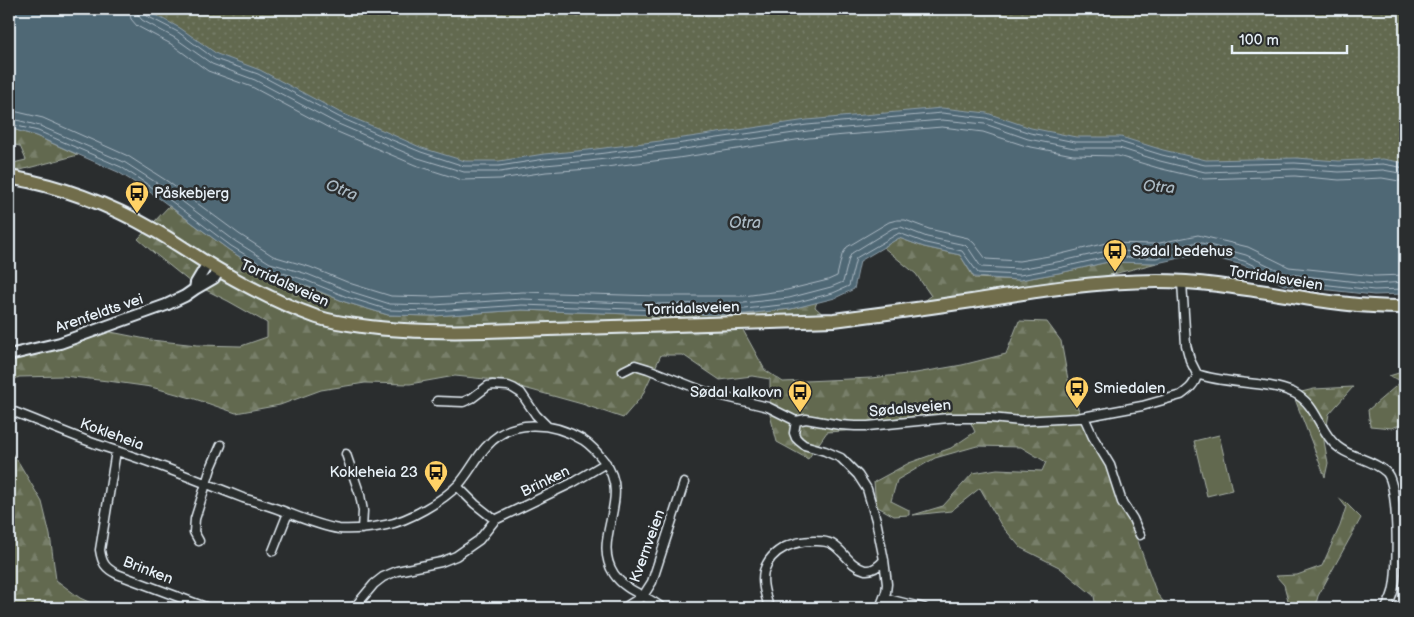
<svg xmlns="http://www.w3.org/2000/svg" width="1414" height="617" viewBox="0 0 1414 617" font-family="'Balsamiq Sans',sans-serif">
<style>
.forest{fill:url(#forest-firs);stroke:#a5ada4}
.park{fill:url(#park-dots);stroke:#a5ada4}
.garden{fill:#626950;stroke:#a5ada4}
.water{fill:#506775;stroke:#8d9ea9}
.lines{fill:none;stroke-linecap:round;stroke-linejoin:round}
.shore{stroke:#abbac4;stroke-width:1}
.minor-casing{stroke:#e8f1f8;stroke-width:11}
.tertiary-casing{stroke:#e8f1f8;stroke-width:14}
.primary-casing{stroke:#e8f1f8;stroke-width:16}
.minor{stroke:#2a2d2e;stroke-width:8}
.tertiary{stroke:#2a2d2e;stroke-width:10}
.primary{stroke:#716d4b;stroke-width:12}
.labels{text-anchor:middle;stroke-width:5;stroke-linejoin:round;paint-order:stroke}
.poi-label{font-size:15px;fill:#e8f1f8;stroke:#2a2d2e;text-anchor:start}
.street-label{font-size:15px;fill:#e8f1f8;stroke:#2a2d2e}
.water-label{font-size:16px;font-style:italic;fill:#abbac4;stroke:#2a2d2e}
</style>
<defs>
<pattern id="forest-firs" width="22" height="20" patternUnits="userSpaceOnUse" patternTransform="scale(1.25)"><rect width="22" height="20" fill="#626950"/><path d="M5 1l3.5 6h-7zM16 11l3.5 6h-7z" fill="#787f6a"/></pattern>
<pattern id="park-dots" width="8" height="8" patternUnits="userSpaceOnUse" patternTransform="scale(1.25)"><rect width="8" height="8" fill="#626950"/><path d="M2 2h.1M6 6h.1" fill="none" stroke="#787f6a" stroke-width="1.8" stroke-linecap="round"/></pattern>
</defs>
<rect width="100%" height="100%" fill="#2a2d2e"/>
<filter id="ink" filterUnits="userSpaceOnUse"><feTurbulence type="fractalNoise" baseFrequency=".02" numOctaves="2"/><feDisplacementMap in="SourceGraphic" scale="10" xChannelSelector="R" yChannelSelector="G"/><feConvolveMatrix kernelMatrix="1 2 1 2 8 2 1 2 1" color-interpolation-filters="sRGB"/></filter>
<g filter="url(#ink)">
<path class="forest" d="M9,128L36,136L78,155L9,173V164L26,160L20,146L9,144Z
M169,206L229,250L265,273L304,285L345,302L388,315L434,316L522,310L657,315L745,314L791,309L817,302L815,307L827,318L877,315L909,310L914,309L931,296L916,274L883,247L899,238L924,247L960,255L974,278L1020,280L1064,272L1108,262L1157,263L1058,288L970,300L861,318L753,325L743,330L765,370L783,382L871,378L916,373L962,365L1006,354L1019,321L1047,322L1061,341L1069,385L1086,428L1103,456L1127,509L1142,553L1157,594L1169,608H1096L1094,596L1059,567L1021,548L1001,525L980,488L951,511L913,515L943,506L973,473L997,469L1042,471L1046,462L1021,447L977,446L935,458L897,480L891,501L909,510V515L894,516L876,506L874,482L909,463L951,448L975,432L970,421H927L877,429L827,432L808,459L777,442L770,415V379L752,376L720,380L683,355H661L642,396L623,418L582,404L495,380L455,376L410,384L365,383L321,390L280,405L236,413L195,399L151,387L108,381L63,376L19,377L9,382V348L106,331L151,340L197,345L241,346L267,337V323L228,301L190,282L154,253L138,239Z
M1405,371V423L1392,428L1370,426L1368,410L1402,381L1389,376Z
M1353,387L1329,414L1324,441L1328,463L1325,477L1293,394L1314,389Z
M9,449L19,463L42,502L50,535L56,580L80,598L102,608H9Z
M1339,498L1345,502L1361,518L1318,596L1315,608H1290L1284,585L1276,576L1297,575L1322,566L1340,526L1346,507Z"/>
<path class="park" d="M13,9H1405V200H482Z"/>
<path class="garden" d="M1219,435L1232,490L1207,496L1194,441Z"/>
<path class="water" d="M9,9H144L180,28L217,54L260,70L341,113L382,130L422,148L465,161H499L544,154L588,150L676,139L807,120L942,108L987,113L1031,128L1076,137H1121L1163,150L1206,160L1296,158L1339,161L1383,159L1405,163V294L1374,295L1284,285L1243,265L1198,254L1157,263L1108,262L1064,272L1020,280L974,277L960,255L924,247L899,238L860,261L854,289L835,298L791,309L745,314L657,315L522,310L434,316L388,315L345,302L304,285L265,273L229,250L156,196L118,172L36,136L9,128Z"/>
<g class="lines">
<path class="shore" d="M129,9L131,19L137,26L171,44L208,71L252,87L333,130L415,165L462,180L500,179L546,172L590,169L678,158L809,138L942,127L983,132L1026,146L1073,155L1118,156L1158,168L1204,179L1295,176L1339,180L1382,178L1405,182
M137,9L138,15L142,20L175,38L212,64L255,80L336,123L378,141L418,158L464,172H500L545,165L589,161L677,150L808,131L942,120L985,124L1028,139L1074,148H1119L1160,161L1205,172L1295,169L1339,172L1383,170L1405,174
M143,9L145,15L178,32L215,59L258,74L339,117L380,135L421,152L464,166H499L545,159L589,155L676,144L807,125L942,113L986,118L1030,133L1075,142H1120L1162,155L1205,165L1295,163L1339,166L1383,164L1405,168
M9,110L43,118L128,156L167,181L239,234L273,256L310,267L352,284L391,296L434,297L523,292L657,296H744L787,290L828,280L837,276L842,255L847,247L889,222L897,220H905L929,229L968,238L974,243L986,259L1019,261L1061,254L1106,243L1155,244L1198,235L1248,247L1289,267L1375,276L1405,275
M9,118L40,126L124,162L163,187L235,241L270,263L307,274L349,291L390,304L434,305L522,299L657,304L744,303L789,298L831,287L843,282L849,258L852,253L893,228L901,227L927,237L965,245L969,249L981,267L1019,269L1062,261L1107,251L1155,252L1198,242L1246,255L1287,274L1375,284L1405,282
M9,124L38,131L121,167L159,192L231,246L267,268L305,280L347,297L389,310L434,311L522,305L657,310L745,309L790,304L833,293L849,286L856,258L899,233L926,243L962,251L978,273L1020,275L1063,267L1107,257L1156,258L1198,249L1244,261L1285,280L1374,290L1405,289"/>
<g class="minor-casing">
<path id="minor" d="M623,371L635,365L648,369L706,392L768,407L796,421L806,419L840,425L855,426H868L948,418H991L1021,421L1077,418L1142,406L1181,395C1188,390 1196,384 1197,374L1190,360L1186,345L1182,282
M1197,374C1227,385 1266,380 1294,393C1315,404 1317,423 1331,440C1345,458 1370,457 1386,472C1399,483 1398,568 1394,587C1393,595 1390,601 1386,608
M437,401L463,402L472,398L488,386L493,385L508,386L513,388L521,393L536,415L547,426
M9,410C38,421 66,433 96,444C117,451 139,458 160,466C187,476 215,487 243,498C256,502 270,506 283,511C301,518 320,526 339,529C355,530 371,528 386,525C408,521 443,501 459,484C469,473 476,458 486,447C511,417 553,422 583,440C592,446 598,453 604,461C634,499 590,538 614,574C626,592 647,595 662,608
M1084,417L1093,437L1110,465L1122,502L1133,519L1140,535
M796,421L794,433L796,438L799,441L804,445L825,451L841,458L858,475L867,489L876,520L884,560L887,584L886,592L880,608
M116,451L100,550C102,563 105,568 117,574L208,608
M346,454L360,495L363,511L362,529
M457,486L475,504L495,520
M199,541L194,532L195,519L211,468L221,445
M273,551L288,513
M884,598L924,608
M354,608L374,584L383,577L397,571L441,562L456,556L479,540L495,520L572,483L606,463
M624,608L643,596L652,582L684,483
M769,608C766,596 761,583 764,571C771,548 796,540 817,541C822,541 828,542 832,544C844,551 850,566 865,570C873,571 879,566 884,560"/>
</g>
<g class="tertiary-casing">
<path id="tertiary" d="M195,289L196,283L208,263
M9,355L60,343L166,305L185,296L195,289L214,278L219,270"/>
</g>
<g class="primary-casing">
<path id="primary" d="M9,177C60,186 109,204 154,230C170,239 186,250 202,260C238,282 277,303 317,317C332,322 347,324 362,326C403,332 444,332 486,331L834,320C880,314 926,308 972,301C1034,291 1095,281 1157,281C1241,281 1322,308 1405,307"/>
</g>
<use href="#minor" class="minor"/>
<use href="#tertiary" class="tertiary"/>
<use href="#primary" class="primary"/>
</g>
</g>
<defs>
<g id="bus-pin" transform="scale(1.25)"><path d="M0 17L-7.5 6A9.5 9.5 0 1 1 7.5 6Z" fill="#ffd166" stroke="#2a2d2e"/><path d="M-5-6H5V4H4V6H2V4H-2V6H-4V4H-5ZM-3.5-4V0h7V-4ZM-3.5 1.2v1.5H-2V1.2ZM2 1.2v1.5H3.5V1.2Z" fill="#111"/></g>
</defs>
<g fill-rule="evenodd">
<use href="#bus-pin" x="137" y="193"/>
<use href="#bus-pin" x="1115" y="251"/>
<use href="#bus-pin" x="1077" y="388"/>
<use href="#bus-pin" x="800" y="392"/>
<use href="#bus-pin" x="436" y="472"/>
</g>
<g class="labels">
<g class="poi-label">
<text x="154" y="198">Påskebjerg</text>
<text x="1132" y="256">Sødal bedehus</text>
<text x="1094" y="393">Smiedalen</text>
<text x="782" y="397" text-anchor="end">Sødal kalkovn</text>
<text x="418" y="477" text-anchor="end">Kokleheia 23</text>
</g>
<g class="street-label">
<text transform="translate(1276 278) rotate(9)" y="5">Torridalsveien</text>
<text transform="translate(285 283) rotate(24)" y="5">Torridalsveien</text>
<text transform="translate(692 308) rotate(-2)" y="5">Torridalsveien</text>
<text transform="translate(99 313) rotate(-19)" y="5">Arenfeldts vei</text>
<text transform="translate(910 408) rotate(-5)" y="5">Sødalsveien</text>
<text transform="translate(112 434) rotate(20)" y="5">Kokleheia</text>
<text transform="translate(545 481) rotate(-26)" y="5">Brinken</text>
<text transform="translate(647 546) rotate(-70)" y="5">Kvernveien</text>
<text transform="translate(148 570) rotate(21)" y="5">Brinken</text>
</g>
<g class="water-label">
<text transform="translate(1159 186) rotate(5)" y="6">Otra</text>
<text transform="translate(342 189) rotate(21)" y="6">Otra</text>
<text x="745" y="228">Otra</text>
</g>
</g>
<rect width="1414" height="617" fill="none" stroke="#2a2d2e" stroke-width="30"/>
<rect x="15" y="15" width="1384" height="587" fill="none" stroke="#e8f1f8" stroke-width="2" filter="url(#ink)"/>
<path d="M1232 45v8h115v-8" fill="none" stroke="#e8f1f8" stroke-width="2.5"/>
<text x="1239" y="45" font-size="15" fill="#e8f1f8" stroke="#2a2d2e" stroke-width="4" paint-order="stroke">100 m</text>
</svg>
